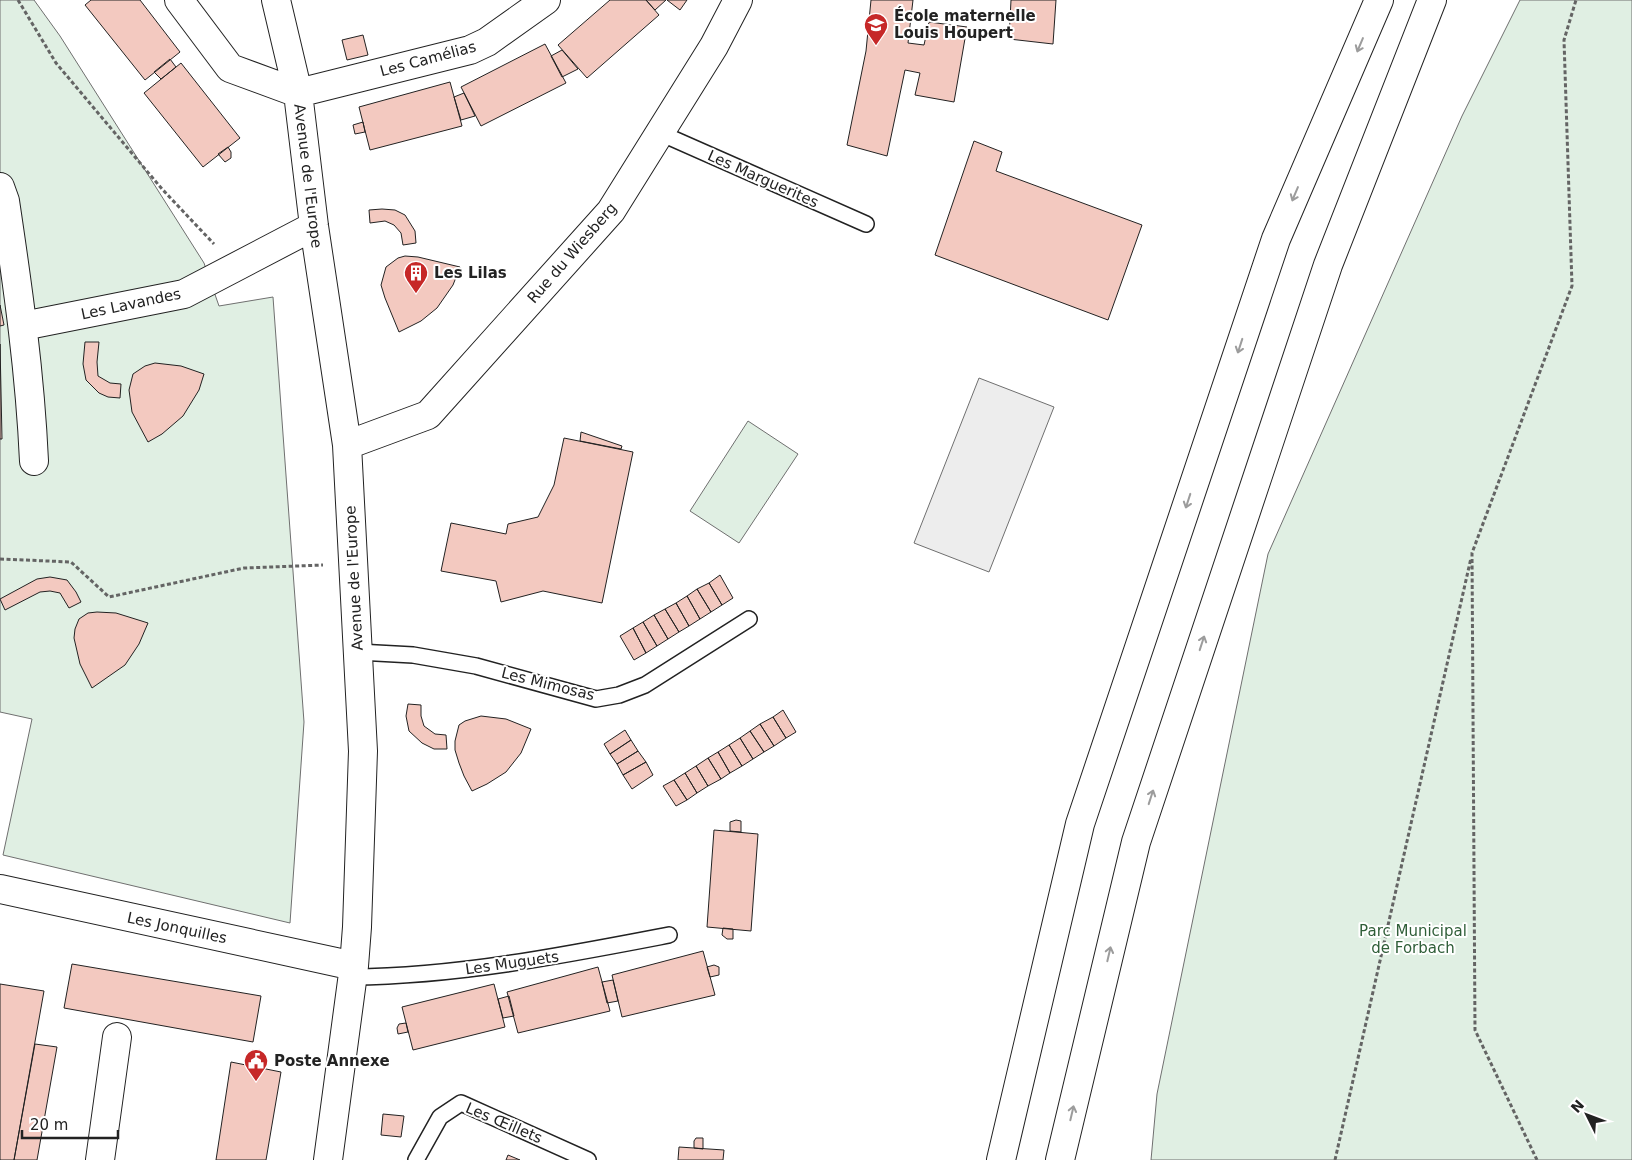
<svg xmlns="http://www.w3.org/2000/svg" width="1632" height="1160" viewBox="0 0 1632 1160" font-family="'DejaVu Sans',sans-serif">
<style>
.green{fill:#e0efe3;stroke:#6f6f6f}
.parking{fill:#ededed;stroke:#6f6f6f}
.building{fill:#f3c9c0;stroke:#222}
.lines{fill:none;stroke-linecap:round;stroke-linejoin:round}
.lane-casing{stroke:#222;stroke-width:18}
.street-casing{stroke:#222;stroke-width:30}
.highway-casing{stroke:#222;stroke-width:30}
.path{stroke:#646464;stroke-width:3;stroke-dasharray:4 2.5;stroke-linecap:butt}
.lane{stroke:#fff;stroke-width:15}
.street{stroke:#fff;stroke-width:28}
.highway{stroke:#fff;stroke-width:28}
.oneway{stroke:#9c9c9c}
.labels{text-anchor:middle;stroke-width:4;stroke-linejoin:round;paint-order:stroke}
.poi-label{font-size:15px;font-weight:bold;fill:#222;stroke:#fff;text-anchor:start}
.street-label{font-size:15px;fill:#222;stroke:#fff}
.park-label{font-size:15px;fill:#2f5e38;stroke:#fff}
</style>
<rect width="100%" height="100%" fill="#fff"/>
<path class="green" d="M0,0H34L60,36L204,263L219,306L273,297L304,722L290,923L3,855L32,719L0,712Z
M1520,0H1632V1160H1151L1157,1094L1268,554L1462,116Z
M748,421L798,454L739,543L690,511Z"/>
<path class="parking" d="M979,378L1054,407L989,572L914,543Z"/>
<path class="building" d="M91,0H140L180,52L145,80L85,5Z
M610,0H646L659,15L587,78L558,45Z
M646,0H666L655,10Z
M667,0H687L680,10Z
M871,0H913L908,43L924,45L929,22L967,27L954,102L915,95L920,73L905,70L887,156L847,145L866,51Z
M1011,0H1056L1053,44L1009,39Z
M363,35L368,55L347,60L342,40Z
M545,44L566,83L481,126L461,87Z
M562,50L578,69L562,77L551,56Z
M170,59L176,67L161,79L154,72Z
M181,63L240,138L203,167L144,93Z
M450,82L462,126L370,150L359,107Z
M464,93L475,116L461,120L454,97Z
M363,122L365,132L355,134L353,125Z
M974,141L1002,152L996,171L1142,225L1108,320L935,255Z
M228,147L231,152V158L225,162L218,154Z
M382,209L395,210L405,215L415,231L416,243L403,245L401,233L394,225L385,221L370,223L369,210Z
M405,256L418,257L460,267L453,285L437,308L421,321L399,332L385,298L381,285L386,267L398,258Z
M0,305L4,325L0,326Z
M85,342H99L97,362L98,376L110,383L121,384L120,398L108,397L99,393L86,380L83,364Z
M0,344L2,439H0Z
M155,363L181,366L204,374L199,390L183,416L162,434L148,442L132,412L129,390L133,374L145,366Z
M581,432L622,446L621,449L580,441Z
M564,438L633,452L602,603L543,591L501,602L496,581L441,571L451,523L506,534L508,524L538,517L554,485Z
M720,575L733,598L722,605L709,583Z
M50,577L67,580L76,592L81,602L69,608L60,593L50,591L40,592L5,610L0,599L37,579Z
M709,583L722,605L711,612L697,589Z
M697,589L711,612L700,619L687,596Z
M687,596L700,619L689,626L676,603Z
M676,603L689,626L679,632L665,609Z
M665,609L679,632L668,639L654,615Z
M97,612L116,613L148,623L139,644L125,665L92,688L80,664L74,638L75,629L79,619L88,613Z
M654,615L668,639L657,646L643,622Z
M643,622L657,646L646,653L633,628Z
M633,628L646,653L634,660L620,636Z
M408,704L421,705V716L424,726L435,734L446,735L447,749H434L422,743L409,731L406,716Z
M783,710L796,732L786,738L773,717Z
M481,716L506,719L531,729L521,753L506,772L487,784L472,791L464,776L459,763L455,750V741L459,725L465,721Z
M773,717L786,738L774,746L760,724Z
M760,724L774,746L764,752L750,731Z
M625,730L631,740L610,754L604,744Z
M750,731L764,752L753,759L740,738Z
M740,738L753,759L742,766L729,745Z
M631,740L638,751L617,764L610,754Z
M729,745L742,766L730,773L718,752Z
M638,751L646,762L623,775L617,764Z
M718,752L730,773L721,779L708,758Z
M708,758L721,779L708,786L696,766Z
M646,762L653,775L632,789L623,775Z
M696,766L708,786L697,793L685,773Z
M685,773L697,793L687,800L674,780Z
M674,780L687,800L676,806L663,786Z
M736,820L741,821V832L730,831V822Z
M714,830L758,834L751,931L707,927Z
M723,928L733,929V939H727L722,935Z
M703,951L715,995L622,1017L612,975Z
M72,964L261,996L253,1042L64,1008Z
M714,965L719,967V975L710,977L707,967Z
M598,967L610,1011L518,1033L507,992Z
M613,980L618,1001L607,1003L602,982Z
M0,984L44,991L14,1160H0Z
M494,984L505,1027L413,1050L402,1007Z
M509,996L514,1016L503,1018L498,999Z
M406,1023L408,1032L398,1034L397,1028L399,1024Z
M35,1044L57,1047L37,1160H14Z
M231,1062L281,1072L266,1160H216Z
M383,1114L404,1116L401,1137L381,1135Z
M696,1138H703V1149L694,1148V1141Z
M679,1147L724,1150L723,1160H678Z
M508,1155L520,1160H506Z"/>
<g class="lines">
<g class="lane-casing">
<path id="lane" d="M660,133L866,224
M358,652L413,655L476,666L596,699L619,695L645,685L749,619
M352,977C459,976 565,955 669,935
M416,1160L440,1117L461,1103L588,1160"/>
</g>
<g class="street-casing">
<path id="street" d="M179,0L230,68L298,93L470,50L487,42L546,0
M276,0L298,93L314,226L347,445L363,751L357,927L354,966L328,1160
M0,187L5,201C18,288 30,373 34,461
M23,326L184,294L314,226
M347,445L428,415L611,211L714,46L738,0
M0,889L354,966
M100,1160L117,1037"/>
</g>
<g class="highway-casing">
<path id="highway" d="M1001,1160L1080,824L1276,239L1379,0
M1060,1160L1136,842L1328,265L1432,0"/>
</g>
<path class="path" d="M18,0L56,63L162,189L214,244
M0,559L71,562L109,597L244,568L323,565
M1335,1160L1471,558
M1537,1160L1475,1030L1472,553L1572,286L1564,40L1576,0"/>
<use href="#lane" class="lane"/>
<use href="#street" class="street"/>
<use href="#highway" class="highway"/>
</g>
<defs><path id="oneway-shaft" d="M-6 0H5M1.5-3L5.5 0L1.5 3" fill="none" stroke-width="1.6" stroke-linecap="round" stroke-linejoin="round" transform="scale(1.25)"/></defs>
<g class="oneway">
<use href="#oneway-shaft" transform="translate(1360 45) rotate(113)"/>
<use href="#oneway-shaft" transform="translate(1295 194) rotate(113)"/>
<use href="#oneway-shaft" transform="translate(1240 346) rotate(108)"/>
<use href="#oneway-shaft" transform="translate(1188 501) rotate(108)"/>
<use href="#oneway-shaft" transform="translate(1202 643) rotate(-72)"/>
<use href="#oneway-shaft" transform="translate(1151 797) rotate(-72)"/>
<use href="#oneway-shaft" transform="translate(1109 954) rotate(-77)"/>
<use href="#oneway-shaft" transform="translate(1072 1113) rotate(-77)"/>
</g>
<defs>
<g id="school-pin" transform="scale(1.25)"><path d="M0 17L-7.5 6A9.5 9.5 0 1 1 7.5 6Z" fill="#c62828" stroke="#fff"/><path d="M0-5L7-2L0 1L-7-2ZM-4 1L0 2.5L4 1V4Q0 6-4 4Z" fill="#fff"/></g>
<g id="building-pin" transform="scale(1.25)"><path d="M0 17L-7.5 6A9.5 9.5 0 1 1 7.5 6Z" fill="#c62828" stroke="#fff"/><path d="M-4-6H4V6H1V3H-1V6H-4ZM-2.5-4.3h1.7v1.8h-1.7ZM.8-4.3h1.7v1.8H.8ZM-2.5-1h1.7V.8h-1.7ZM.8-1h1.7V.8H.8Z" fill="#fff"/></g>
<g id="civic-pin" transform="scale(1.25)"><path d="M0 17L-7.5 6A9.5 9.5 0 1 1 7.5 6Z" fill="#c62828" stroke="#fff"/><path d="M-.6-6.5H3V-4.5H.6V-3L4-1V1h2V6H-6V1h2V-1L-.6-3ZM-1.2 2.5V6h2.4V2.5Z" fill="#fff"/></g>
</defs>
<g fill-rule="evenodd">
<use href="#school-pin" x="876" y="25"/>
<use href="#building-pin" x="416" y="273"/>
<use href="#civic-pin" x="256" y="1061"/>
</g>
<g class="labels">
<g class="poi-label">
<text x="894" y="21">École maternelle<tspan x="894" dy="17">Louis Houpert</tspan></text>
<text x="434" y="278">Les Lilas</text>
<text x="274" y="1066">Poste Annexe</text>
</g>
<g class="street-label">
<text transform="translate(428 59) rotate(-15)" y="5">Les Camélias</text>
<text transform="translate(308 176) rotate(83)" y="5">Avenue de l'Europe</text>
<text transform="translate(763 179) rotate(24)" y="5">Les Marguerites</text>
<text transform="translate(572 253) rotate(-49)" y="5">Rue du Wiesberg</text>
<text transform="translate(131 304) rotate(-12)" y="5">Les Lavandes</text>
<text transform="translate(354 578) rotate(-93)" y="5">Avenue de l'Europe</text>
<text transform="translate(548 684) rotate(14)" y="5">Les Mimosas</text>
<text transform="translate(177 928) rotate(12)" y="5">Les Jonquilles</text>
<text transform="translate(512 963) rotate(-8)" y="5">Les Muguets</text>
<text transform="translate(504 1123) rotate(23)" y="5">Les Œillets</text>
</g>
<g class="park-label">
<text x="1413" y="936">Parc Municipal<tspan x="1413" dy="17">de Forbach</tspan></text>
</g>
</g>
<g transform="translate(1587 1115) rotate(312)" stroke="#ffffff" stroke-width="4" paint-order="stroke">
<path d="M0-4L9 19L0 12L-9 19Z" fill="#222222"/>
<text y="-8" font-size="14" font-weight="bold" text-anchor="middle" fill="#222222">N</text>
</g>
<path d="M22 1130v8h96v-8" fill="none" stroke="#222222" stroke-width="2.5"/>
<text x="30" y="1130" font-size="15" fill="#222222" stroke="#ffffff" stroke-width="4" paint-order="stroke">20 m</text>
</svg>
